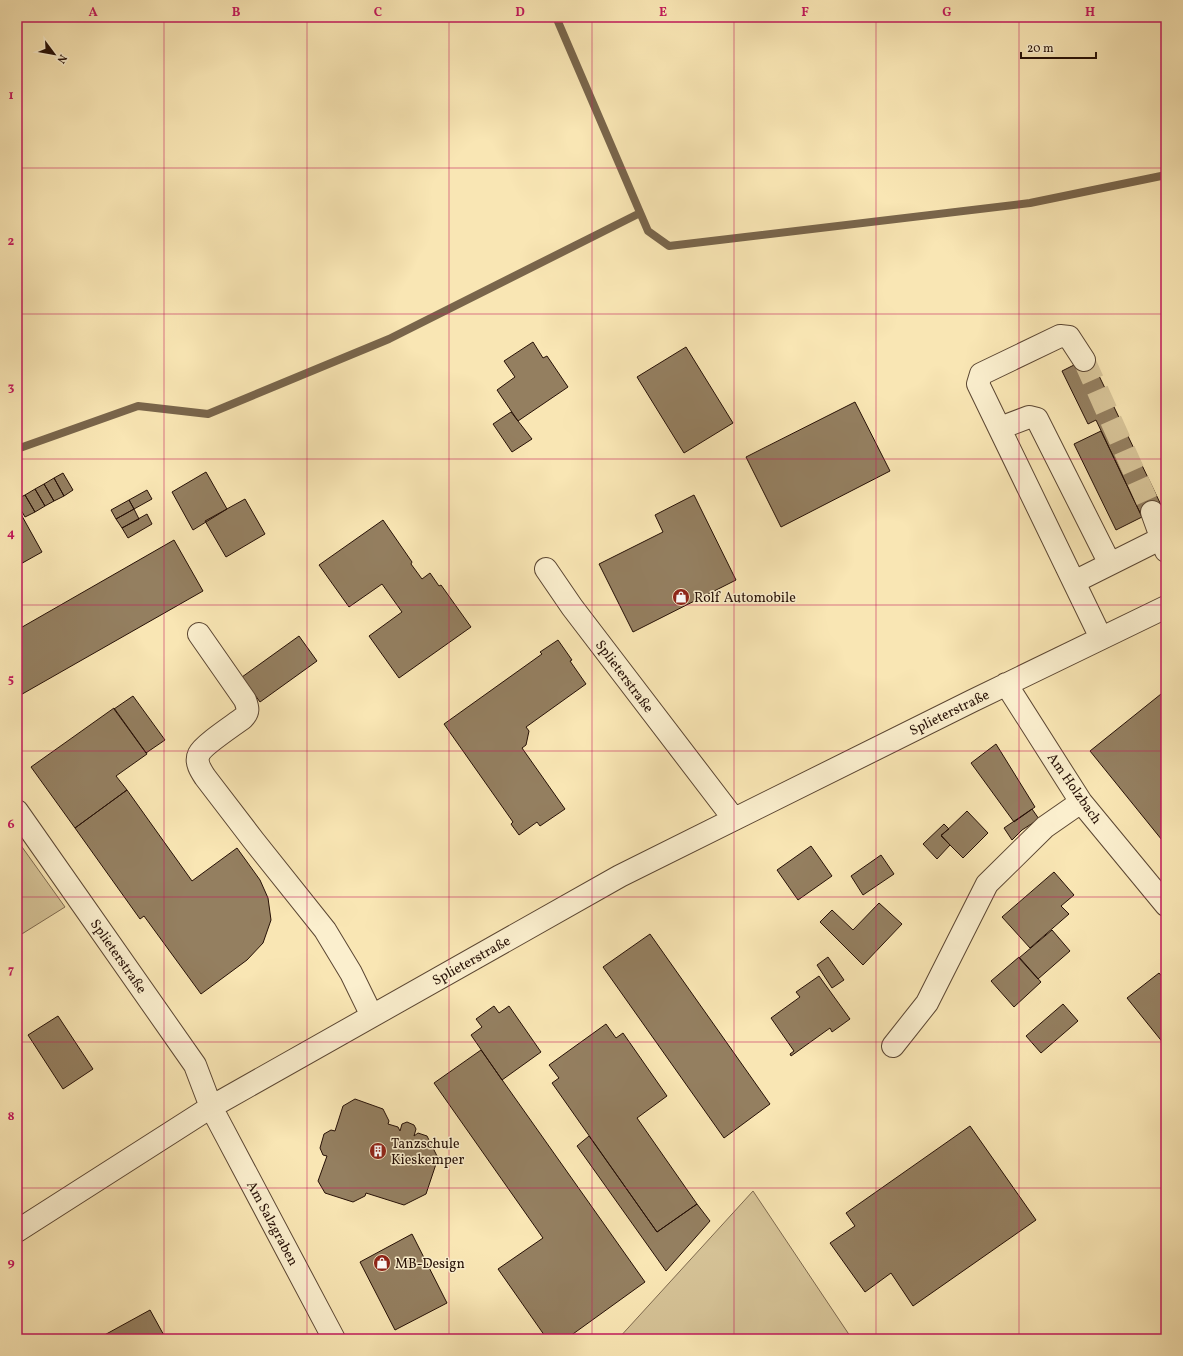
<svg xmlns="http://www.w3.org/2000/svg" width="1183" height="1356" viewBox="0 0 1183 1356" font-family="Vollkorn,serif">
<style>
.green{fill:#d5c296;stroke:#7e694e}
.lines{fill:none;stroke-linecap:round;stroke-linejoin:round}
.stream{stroke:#79654b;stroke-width:8}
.building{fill:#947f60;stroke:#261006}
.minor-tunnel{stroke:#d9c69a;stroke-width:22;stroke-dasharray:22 11;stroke-linecap:butt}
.minor-casing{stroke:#5b4632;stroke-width:24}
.minor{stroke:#fbefce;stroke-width:22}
.grid{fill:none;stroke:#c2185b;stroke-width:1;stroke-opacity:0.55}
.labels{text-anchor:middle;stroke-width:3;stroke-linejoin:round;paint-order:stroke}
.poi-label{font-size:14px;fill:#261006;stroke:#fbefce;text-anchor:start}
.street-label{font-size:14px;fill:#261006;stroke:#fbefce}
.neatline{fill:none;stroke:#c2185b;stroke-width:1.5}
.grid-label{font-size:13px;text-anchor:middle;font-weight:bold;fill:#c2185b}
</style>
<rect width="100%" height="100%" fill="#f9e6b4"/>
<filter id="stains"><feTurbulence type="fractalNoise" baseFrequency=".005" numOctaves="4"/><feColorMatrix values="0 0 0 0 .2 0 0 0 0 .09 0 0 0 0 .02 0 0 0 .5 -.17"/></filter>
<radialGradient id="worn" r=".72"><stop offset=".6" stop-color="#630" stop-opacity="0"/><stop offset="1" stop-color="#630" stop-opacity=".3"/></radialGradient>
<path class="green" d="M17,840L65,907L17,937Z
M753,1191L852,1339H618Z"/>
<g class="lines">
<path class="stream" d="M556,17L648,231L669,246L1030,203L1166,175
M17,449L138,406L208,414L389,339L640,213"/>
</g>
<path class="building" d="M533,342L543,358L547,356L568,387L518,421L497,390L515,377L504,361Z
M686,347L733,423L684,453L637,377Z
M1090,357L1162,507L1142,517L1096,420L1088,424L1062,371Z
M855,402L890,471L781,527L746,457Z
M511,412L532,439L512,452L493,424Z
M1101,431L1142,517L1116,530L1074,444Z
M206,472L227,509L193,530L172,492Z
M63,473L73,490L64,496L54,478Z
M54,478L64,496L54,501L44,484Z
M44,484L54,501L45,506L35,489Z
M35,489L45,506L35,512L25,495Z
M147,490L152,499L134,509L129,500Z
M25,495L35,512L25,517L17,503V499Z
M694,495L736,580L633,632L599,564L663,532L655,515Z
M245,499L265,534L226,557L205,521Z
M129,500L134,509L116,519L111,510Z
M17,507L42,552L17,566Z
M134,509L139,519L122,528L116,519Z
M147,514L152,524L128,538L122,528Z
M383,520L412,562L411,564L422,579L430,573L439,586L441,585L471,627L399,678L369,636L402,612L382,584L349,607L319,565Z
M174,540L203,591L17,697V630Z
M299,636L317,661L260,702L242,677Z
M558,640L572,660L570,661L586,684L526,727L529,731L526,745L522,748L565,809L540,826L537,822L519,835L511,824L513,822L444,724L542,654L540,652Z
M1166,690V845L1090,751Z
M133,696L165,740L146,753L114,709Z
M114,708L147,754L116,776L127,790L75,828L31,767Z
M996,744L1035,807L1014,822L971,763Z
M127,790L192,881L237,848L260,880L268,898L271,920L263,943L247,960L201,994L144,916L140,919L75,828Z
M1032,809L1039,819L1022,830L1012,840L1004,828Z
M967,811L988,833L963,858L941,836Z
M944,824L949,829L941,835L950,845L937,859L923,844Z
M811,846L832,876L798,900L777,870Z
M881,855L894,874L863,895L851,876Z
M1054,872L1074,895L1061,906L1069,914L1030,948L1002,917Z
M879,903L902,924L863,965L820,922L832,910L853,930Z
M1052,930L1070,951L1038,979L1019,958Z
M650,934L770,1104L724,1138L603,967Z
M828,957L844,980L832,988L817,965Z
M1019,957L1041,982L1014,1007L991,981Z
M1159,973L1166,981V1043L1164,1044L1127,998Z
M819,976L850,1019L832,1032L830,1028L791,1056L790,1054L794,1051L771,1018L800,997L796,992Z
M1063,1004L1078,1021L1041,1053L1026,1036Z
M494,1006L499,1013L509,1006L541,1052L502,1080L471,1035L482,1027L476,1019Z
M58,1016L93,1069L63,1089L28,1035Z
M606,1024L616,1038L623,1033L667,1096L637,1118L697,1204L657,1232L552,1083L559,1078L549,1065Z
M481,1050L645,1282L566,1339H547L498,1269L543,1238L434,1083Z
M355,1099L383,1109L389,1121L388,1124L398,1127L400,1131L402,1124L407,1122L414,1125L416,1129L414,1136L418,1133L427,1136L438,1158L426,1194L404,1205L366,1193L365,1196L353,1202L325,1193L318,1181L327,1156L323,1155L320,1148L324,1134L331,1130L335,1131L343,1106Z
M970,1126L1036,1220L913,1306L891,1273L865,1292L830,1243L855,1226L846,1213Z
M589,1136L657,1232L697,1204L710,1221L666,1271L577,1146Z
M412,1234L447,1303L395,1330L360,1262Z
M150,1310L166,1339H100L99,1338Z"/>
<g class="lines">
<path class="minor-tunnel" d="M1084,360L1152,512"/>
<g class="minor-casing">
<path id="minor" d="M1084,360L1069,337L1060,336L981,374L978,384L1101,638
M1000,428L1029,417L1037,419L1110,564
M1152,512L1166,551
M546,569L572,607L734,819
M1074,582L1162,538
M199,634L245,700C248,708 249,712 243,718C234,725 203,745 199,754C195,762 201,771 205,777L254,841L325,930L351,973L372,1016
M1006,684L1081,802L1166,905
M17,811L195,1065L211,1107L334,1339
M893,1046L927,1003L987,884L1045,827L1081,802
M17,1231L211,1107L620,876L972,701L1166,607"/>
</g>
<use href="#minor" class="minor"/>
</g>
<path class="grid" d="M164,17V1339M307,17V1339M449,17V1339M592,17V1339M734,17V1339M876,17V1339M1019,17V1339M17,168H1166M17,314H1166M17,459H1166M17,605H1166M17,751H1166M17,897H1166M17,1042H1166M17,1188H1166"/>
<defs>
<g id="shop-disc" transform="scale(0.9)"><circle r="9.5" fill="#8f2418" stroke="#fbefce"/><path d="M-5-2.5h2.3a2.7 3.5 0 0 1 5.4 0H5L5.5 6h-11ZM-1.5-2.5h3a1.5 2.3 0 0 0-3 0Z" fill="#fff"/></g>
<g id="building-disc" transform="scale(0.9)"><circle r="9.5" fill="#8f2418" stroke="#fbefce"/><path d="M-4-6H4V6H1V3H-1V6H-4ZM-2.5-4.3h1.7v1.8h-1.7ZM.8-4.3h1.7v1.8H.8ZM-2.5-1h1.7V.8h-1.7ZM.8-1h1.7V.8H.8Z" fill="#fff"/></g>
</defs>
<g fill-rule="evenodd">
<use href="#shop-disc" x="681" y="597"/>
<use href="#building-disc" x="378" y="1151"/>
<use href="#shop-disc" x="382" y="1263"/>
</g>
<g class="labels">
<g class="poi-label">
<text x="694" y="602">Rolf Automobile</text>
<text x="391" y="1148">Tanzschule<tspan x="391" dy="16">Kieskemper</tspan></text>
<text x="395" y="1268">MB-Design</text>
</g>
<g class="street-label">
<text transform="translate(625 676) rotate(53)" y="5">Splieterstraße</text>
<text transform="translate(949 712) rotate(-26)" y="5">Splieterstraße</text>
<text transform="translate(1075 788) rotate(55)" y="5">Am Holzbach</text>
<text transform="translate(119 956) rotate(55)" y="5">Splieterstraße</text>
<text transform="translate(471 960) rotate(-29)" y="5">Splieterstraße</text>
<text transform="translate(273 1223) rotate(62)" y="5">Am Salzgraben</text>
</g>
</g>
<rect width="1183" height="1356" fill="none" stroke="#f9e6b4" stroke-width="44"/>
<g transform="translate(54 54) rotate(122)" stroke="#fbefce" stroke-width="3" paint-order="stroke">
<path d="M0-3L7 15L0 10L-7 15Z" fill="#261006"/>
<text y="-6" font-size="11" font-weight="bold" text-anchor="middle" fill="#261006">N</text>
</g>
<path d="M1021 52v6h75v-6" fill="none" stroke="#261006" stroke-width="2"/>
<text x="1027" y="52" font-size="12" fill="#261006" stroke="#fbefce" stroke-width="3" paint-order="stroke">20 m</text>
<rect x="22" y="22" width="1139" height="1312" class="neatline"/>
<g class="grid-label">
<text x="93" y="16">A</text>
<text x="236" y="16">B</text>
<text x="378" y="16">C</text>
<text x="520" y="16">D</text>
<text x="663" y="16">E</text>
<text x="805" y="16">F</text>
<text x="947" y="16">G</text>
<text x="1090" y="16">H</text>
<text x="11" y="99">1</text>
<text x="11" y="245">2</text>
<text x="11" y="391">3</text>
<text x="11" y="537">4</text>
<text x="11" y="683">5</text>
<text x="11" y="828">6</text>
<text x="11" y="974">7</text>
<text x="11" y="1120">8</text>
<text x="11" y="1266">9</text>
</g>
<rect width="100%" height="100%" filter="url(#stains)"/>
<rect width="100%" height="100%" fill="url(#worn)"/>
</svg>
